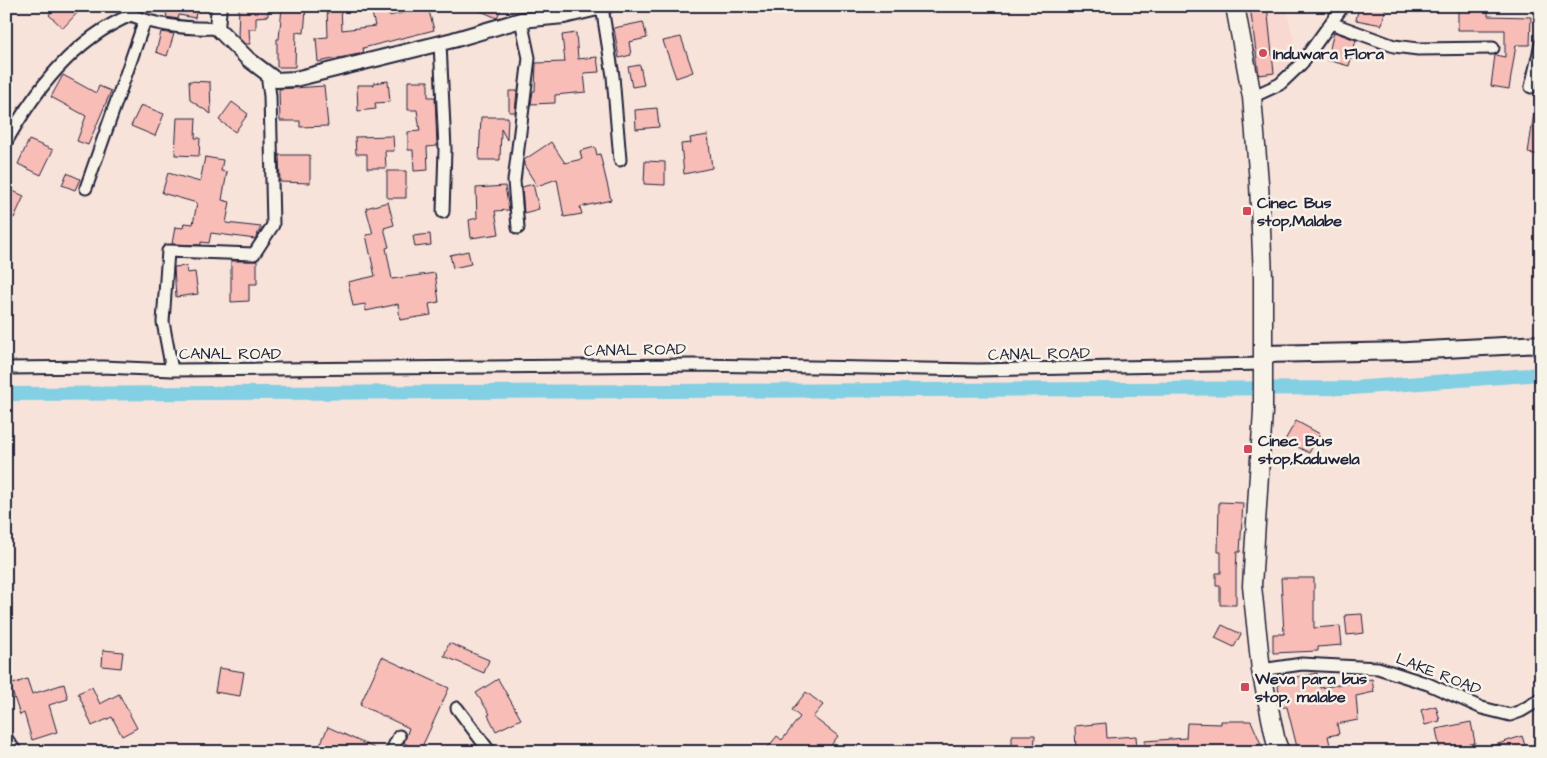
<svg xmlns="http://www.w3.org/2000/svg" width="1547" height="758" viewBox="0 0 1547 758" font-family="'Architects Daughter',sans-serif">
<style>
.built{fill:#f8d8d0}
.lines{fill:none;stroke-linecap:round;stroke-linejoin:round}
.canal{stroke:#83cfe3;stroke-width:14}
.building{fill:#f9bdb8;stroke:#22223b}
.minor-casing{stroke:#22223b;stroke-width:15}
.tertiary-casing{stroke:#22223b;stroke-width:18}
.secondary-casing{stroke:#22223b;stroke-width:20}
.primary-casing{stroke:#22223b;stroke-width:21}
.minor{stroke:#f7f3e8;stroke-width:11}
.tertiary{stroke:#f7f3e8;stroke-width:14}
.secondary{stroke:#f7f3e8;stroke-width:16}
.primary{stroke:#f7f3e8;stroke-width:18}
.poi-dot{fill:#d1495b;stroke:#f7f3e8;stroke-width:2}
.labels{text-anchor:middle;stroke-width:5;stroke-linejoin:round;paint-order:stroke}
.poi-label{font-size:16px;font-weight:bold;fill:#22223b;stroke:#f7f3e8;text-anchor:start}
.street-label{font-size:16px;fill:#22223b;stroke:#f7f3e8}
</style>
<rect width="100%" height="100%" fill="#f8e3da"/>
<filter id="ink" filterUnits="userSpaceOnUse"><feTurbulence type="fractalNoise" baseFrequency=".02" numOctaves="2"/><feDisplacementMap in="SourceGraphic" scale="10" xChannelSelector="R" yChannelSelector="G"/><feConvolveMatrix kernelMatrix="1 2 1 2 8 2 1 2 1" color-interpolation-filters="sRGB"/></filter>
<g filter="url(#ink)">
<path class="built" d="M1244,6H1286L1297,56L1277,75L1257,80Z"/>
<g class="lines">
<path class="canal" d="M6,394L1352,388L1541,374"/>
</g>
<path class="building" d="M45,6H73L79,11L63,28L49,15L51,12Z
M161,6H197L195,18L179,15L178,19L166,17L167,13L161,12Z
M239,6H268V16L256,17V29H249L250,44H245L238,37Z
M327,6H341L342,30L375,26L372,13L375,12L374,8L386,6L389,16L428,7L434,30L363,48L364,53L318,62L316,38L328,37Z
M469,6H502L497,18Z
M1250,6H1267L1274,73L1259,75Z
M1359,6H1386L1382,25L1356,20Z
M282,8L306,10L304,33L296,32L295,67H277V39H279Z
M1458,9H1488V16L1531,17L1530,45H1516L1509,89L1491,86L1495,55L1505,57V30H1458Z
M643,22L647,38L629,42L631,55L619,58L614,28Z
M161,32L174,34L167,56L156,52Z
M1334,32L1356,40L1349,66L1327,60Z
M576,33L578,59L597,57L599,72L584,73L586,92L555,95V103L531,104L533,91H535L536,63L565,62L562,35Z
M681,37L693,72L676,78L663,41Z
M640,65L644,85L632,87L628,67Z
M63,75L96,93L99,86L111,91L88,145L77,141L86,116L51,97Z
M189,81L210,82L211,114L190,100Z
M388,81L390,102L375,103L376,109L358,111L357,85H374V83Z
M408,81H428V97H435L437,146L427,147L428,170L414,171L413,150H408V132L420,131L417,110H408Z
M324,86L328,126L300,127V121H280L279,89Z
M509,91H517L515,112H509Z
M232,102L248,114L235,132L219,120Z
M141,105L164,114L155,136L131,126Z
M657,108L659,127L636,129L635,110Z
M1534,113H1541V155L1528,153Z
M481,117H508L507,140L501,129L500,160H479Z
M177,118H196L195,138H200L199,156L175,155Z
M708,135L712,168L684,174L681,144L691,143L690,138Z
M393,136L394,151H385L386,168H367V154H356L355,137Z
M29,140L53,150L41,175L18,164Z
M551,142L565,163L582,159L580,151L595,147L597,155L600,154L611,200L580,207L582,214L564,217L557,179L537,186L524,165V160Z
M279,155H310V183L280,182Z
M205,157L223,160L221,171L227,172L222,200L230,202L226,223L261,227L255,239L211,233L209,243L201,242V245L172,244L175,227L183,228L184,223L193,224L197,203L162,193L168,173L200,182Z
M645,161L665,162V185L644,184Z
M387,171H406V198H387Z
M67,173L80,179L75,190L62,185Z
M533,184L539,209L524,213L522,187Z
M505,186L509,210L495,211L499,234L471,238L469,220L477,218L476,188Z
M6,188L24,196L14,218L6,214Z
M388,202L394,225L384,228L389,247L386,248L392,279L435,273L439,302L429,304L431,315L400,320L398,304L366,311L365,304L353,306L348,282L375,276L366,235L373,234L366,208Z
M430,234L431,245L415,247L413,236Z
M468,251L471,264L453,268L450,255Z
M231,261H257V284H249V301L231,302Z
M186,266L187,273L195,272L198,294L176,297L174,267Z
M1296,421L1320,434L1309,453L1285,440Z
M1219,502L1243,503L1240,552H1237L1236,571V605H1220V586H1216V573H1221V552H1218Z
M1281,578H1314V628L1340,626L1342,645L1318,647V651L1273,653V634H1284Z
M1362,614L1364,633L1347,635L1345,615Z
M1222,625L1241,634L1234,647L1215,638Z
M449,643L489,660L484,673L444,656Z
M103,650L123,652L121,668L102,666Z
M382,657L449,688L420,751L404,743L409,728L360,705Z
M219,668L244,672L240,696L215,692Z
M1317,673L1320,688L1372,679L1374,692L1356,696L1358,720L1337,724L1339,734L1328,736L1330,745L1298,751L1287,707H1282L1277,681Z
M27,679L32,694L64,684L68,699L49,705L57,732L32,740L24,713L20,715L10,685Z
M498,679L521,719L496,731L488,715L490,714L476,693Z
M92,687L100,704L119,694L137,728L122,736L112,717L92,726L78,693Z
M806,692L823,705L813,717L838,736L826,752H764L777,736L782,740L800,717L792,710Z
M1436,706L1440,721L1425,725L1421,710Z
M1221,721H1251L1261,744L1241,752H1145V741L1186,738L1187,723L1221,724Z
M1471,722L1475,743L1440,750L1436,729Z
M1106,723L1107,738L1136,736L1137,751L1076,752L1075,726Z
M328,727L383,752H317Z
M1012,735H1035L1034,752H1012Z
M1522,736L1527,752H1481L1480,750Z"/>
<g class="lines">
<g class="minor-casing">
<path id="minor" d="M602,7L613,76L620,160
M1331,23L1394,46L1418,49L1493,48
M440,43L445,149L443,212
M1531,87L1541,44
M1252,97L1280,84L1302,63L1343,6
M6,142C36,89 74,39 131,15C158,26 188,29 217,28
M86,188L145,20
M518,228L514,181L529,58L521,20
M6,368L103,367L172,370L695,365L979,370L1263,364
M172,370L163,322L168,251L254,254L273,225L270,96L267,74
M1261,670L1302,664L1378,668L1428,684L1482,708L1510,715L1521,711L1541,699
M457,708L490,752
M6,738L16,752
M391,752L399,736"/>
</g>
<g class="tertiary-casing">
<path id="tertiary" d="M219,6L217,28L248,59L276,80L295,79L453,40L521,20L564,16L606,6"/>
</g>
<g class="secondary-casing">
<path id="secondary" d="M1263,354L1407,351L1541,344"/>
</g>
<g class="primary-casing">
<path id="primary" d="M1235,6L1252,97L1259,183L1263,277V411L1252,586L1261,670L1276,742L1280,752"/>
</g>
<use href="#minor" class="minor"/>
<use href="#tertiary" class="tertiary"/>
<use href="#secondary" class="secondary"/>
<use href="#primary" class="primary"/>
</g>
</g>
<g class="poi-dot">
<circle cx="1263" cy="53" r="5"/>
<rect x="1242" y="206" width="10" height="10" rx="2.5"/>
<rect x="1243" y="444" width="10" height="10" rx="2.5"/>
<rect x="1240" y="682" width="10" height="10" rx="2.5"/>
</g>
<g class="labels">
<g class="poi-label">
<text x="1273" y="59">Induwara Flora</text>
<text x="1257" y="208">Cinec Bus<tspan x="1257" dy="18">stop,Malabe</tspan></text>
<text x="1258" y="446">Cinec Bus<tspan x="1258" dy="18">stop,Kaduwela</tspan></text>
<text x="1255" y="684">Weva para bus<tspan x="1255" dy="18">stop, malabe</tspan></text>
</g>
<g class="street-label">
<text transform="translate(635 349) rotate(-1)" y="6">CANAL ROAD</text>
<text x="230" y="359">CANAL ROAD</text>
<text transform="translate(1039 353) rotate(-1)" y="6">CANAL ROAD</text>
<text transform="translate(1439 673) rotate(21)" y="6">LAKE ROAD</text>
</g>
</g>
<rect width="1547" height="758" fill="none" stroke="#f7f3e8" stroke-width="25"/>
<rect x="12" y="12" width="1522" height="733" fill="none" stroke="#22223b" stroke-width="2" filter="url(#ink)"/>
</svg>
